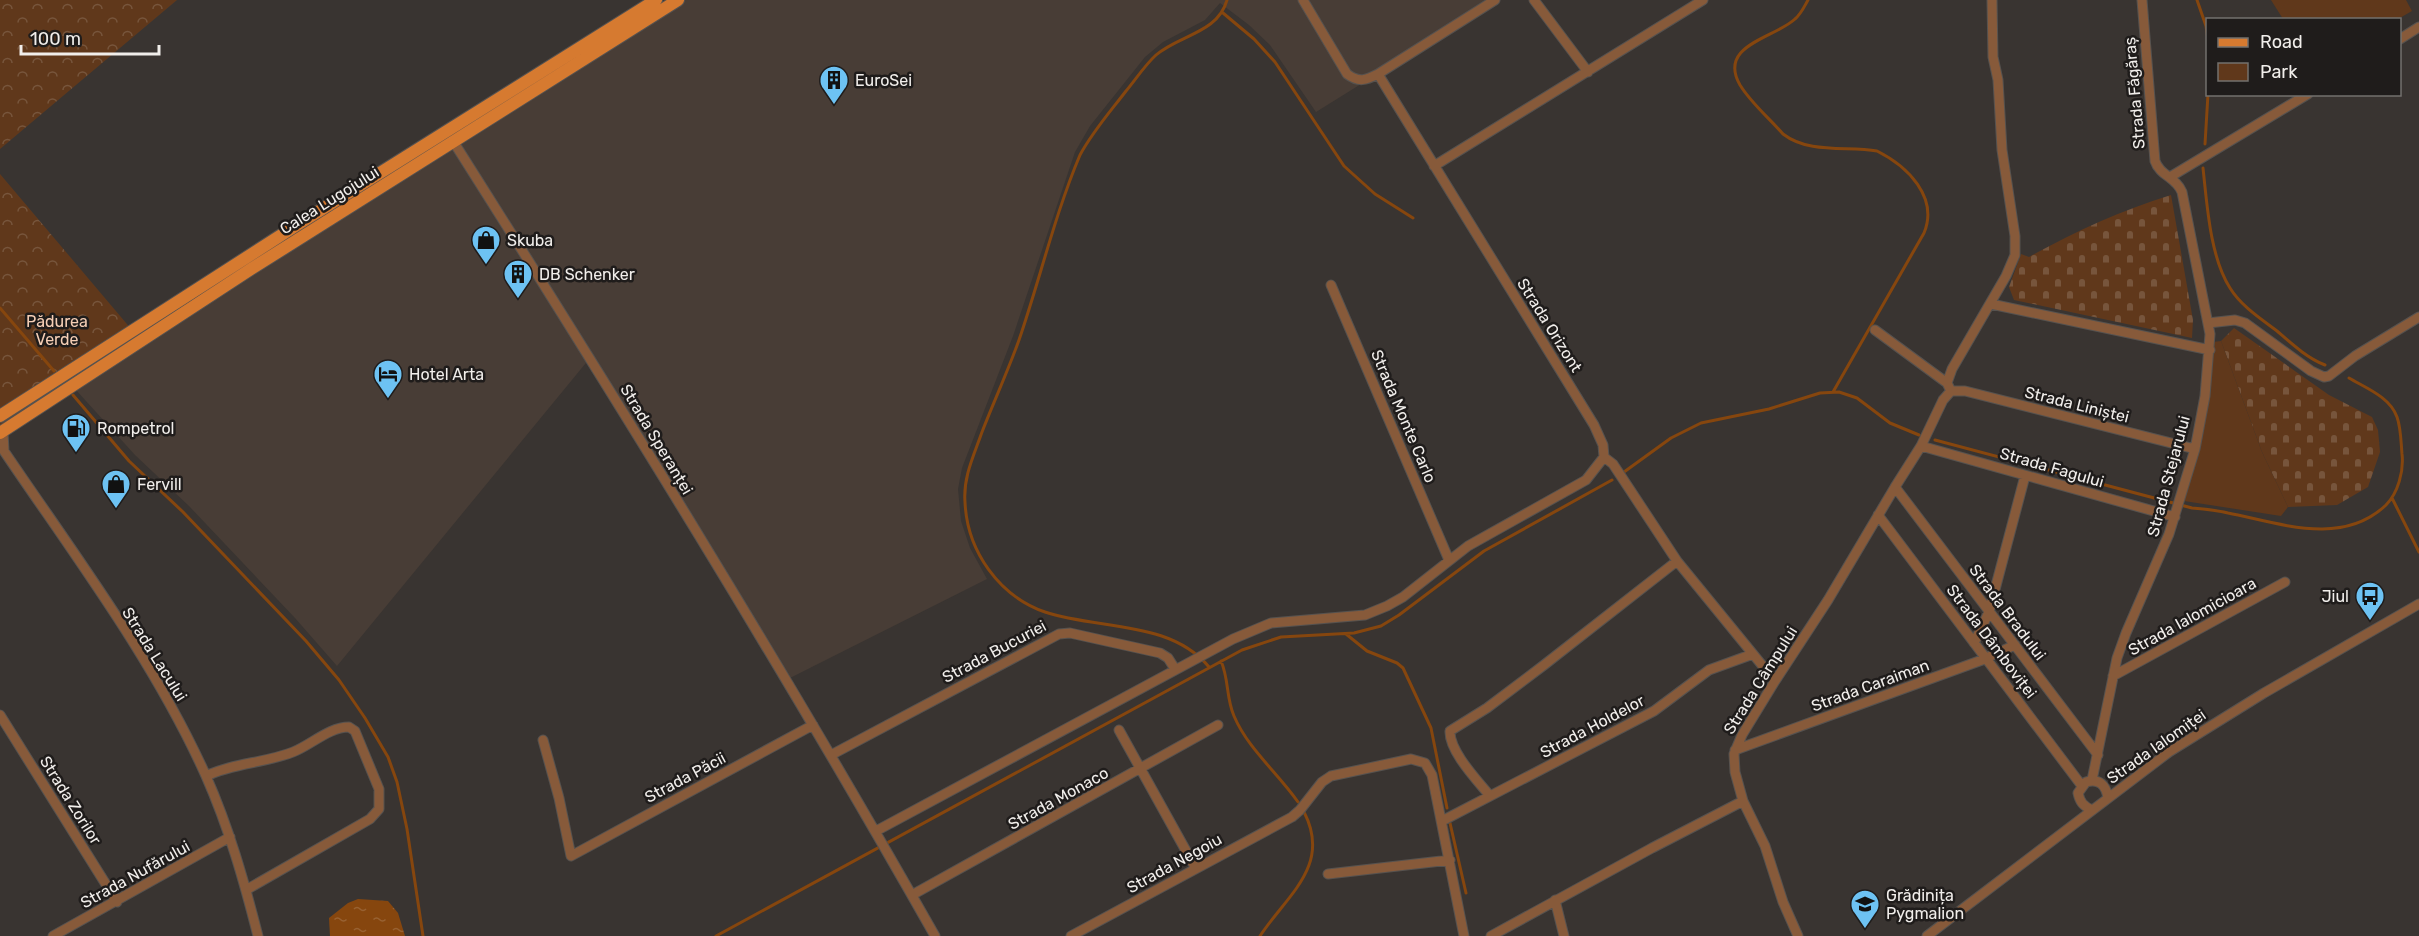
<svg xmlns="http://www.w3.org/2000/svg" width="2419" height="936" viewBox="0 0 2419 936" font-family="Rubik,sans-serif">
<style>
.built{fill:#483d36}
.forest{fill:url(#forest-crowns)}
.cemetery{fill:url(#cemetery-stones)}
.park{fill:#60381b}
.water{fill:url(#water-ripples)}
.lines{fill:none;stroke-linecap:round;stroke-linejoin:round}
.stream{stroke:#86460e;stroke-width:3}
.minor-casing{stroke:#56524f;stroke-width:11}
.major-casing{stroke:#56524f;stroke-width:14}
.minor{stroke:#875a3a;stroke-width:9}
.major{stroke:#d67a30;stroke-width:12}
.labels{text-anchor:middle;stroke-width:5;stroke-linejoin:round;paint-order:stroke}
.poi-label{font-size:16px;fill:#f1eeeb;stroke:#1f1c1b;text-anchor:start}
.street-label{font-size:16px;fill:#f1eeeb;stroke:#1f1c1b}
.park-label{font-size:16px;fill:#f5ceb5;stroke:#1f1c1b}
</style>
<defs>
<pattern id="forest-crowns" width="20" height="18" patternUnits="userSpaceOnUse" patternTransform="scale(1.5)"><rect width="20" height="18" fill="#60381b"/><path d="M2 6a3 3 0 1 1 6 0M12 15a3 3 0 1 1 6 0" fill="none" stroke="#77553c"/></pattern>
<pattern id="cemetery-stones" width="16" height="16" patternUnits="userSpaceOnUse" patternTransform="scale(1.5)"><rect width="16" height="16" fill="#60381b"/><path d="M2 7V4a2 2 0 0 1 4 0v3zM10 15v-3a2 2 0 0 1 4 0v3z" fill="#77553c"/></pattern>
<pattern id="water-ripples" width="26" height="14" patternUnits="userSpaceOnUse" patternTransform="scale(1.5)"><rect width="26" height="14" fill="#86460e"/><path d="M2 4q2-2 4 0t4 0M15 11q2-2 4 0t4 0" fill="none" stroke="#986131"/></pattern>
</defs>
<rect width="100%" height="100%" fill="#393431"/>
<path class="built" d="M666,0H1496L1316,112L1270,45L1249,25L1220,3L1205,20L1163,42L1145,57L1090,126L1075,152L1013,336L962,468L958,489L961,521L970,548L987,579L786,680L590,358L337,666L295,618L189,506L135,455L76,390L137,336Z"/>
<path class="forest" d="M0,0H177L0,149Z
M0,174L137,336L0,438Z"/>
<path class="cemetery" d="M2171,195L2193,320L2192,338L2014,300L2009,287L2021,254L2029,257C2076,231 2120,211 2171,195Z
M2234,328L2329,395L2372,417L2378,430L2380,452L2368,487L2337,505L2288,507L2262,452L2221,341Z"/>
<path class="park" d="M2271,0H2406L2412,11L2398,19H2283Z
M2221,341L2262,452L2288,507L2281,516L2184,501C2200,450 2210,396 2213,342Z"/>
<path class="water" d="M358,899L388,901L398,913L405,936H330L329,918L348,903Z"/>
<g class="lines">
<path class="stream" d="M1808,0C1804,7 1801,14 1795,19C1775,38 1717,45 1740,85C1751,103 1769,118 1783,134C1809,154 1846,146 1877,151C1907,166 1939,197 1924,233L1833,392
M2197,0L2206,26L2208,40
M1223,13L1254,39L1275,62L1344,166L1375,194L1413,218
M2205,144L2208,94
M2203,168C2207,204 2210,257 2230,288C2241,306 2261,319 2277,331C2292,344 2307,358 2325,365
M0,308L54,371
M73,395L129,461L183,512L306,641L339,680L365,718L388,757L397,782L407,829L423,936
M1935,440L2192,508C2204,509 2216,510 2228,513C2279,523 2342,547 2386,505C2398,493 2404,471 2402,454C2401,443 2401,428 2397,417C2390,397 2366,388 2349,378
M1624,472L1671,438L1701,423L1769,409L1820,393L1839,392L1857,398L1890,423L1919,435
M2392,498L2419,552
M1346,634L1367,651L1397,663L1403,668L1431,728L1447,808
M1221,661C1229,679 1226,698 1234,716C1248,749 1278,773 1298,802
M1209,667C1170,620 1099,630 1045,612C999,596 967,551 965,502C963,477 974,455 982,432C994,401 1008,371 1019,340C1040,279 1055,214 1080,155C1093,131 1110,112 1126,91C1136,79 1145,65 1156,55C1179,35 1218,33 1227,0
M1450,823L1466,893
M716,936L1242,650L1281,637L1354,633L1381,626L1399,615L1484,551L1612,480
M1260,936C1286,896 1332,866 1304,812"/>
<g class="minor-casing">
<path id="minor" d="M1303,0L1347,74C1359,83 1366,80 1378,74L1594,425L1603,445L1604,457L1613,464L1677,561L1775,681
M1534,0L1588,72
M2400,39L2419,27
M1378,74L1495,0
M453,141C619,403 782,666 935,936
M1434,166L1703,0
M2170,177L2308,94
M1331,285L1449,560
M1991,304L2210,350
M2208,323L2235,320L2245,323L2311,371L2324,377L2329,376L2355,356L2419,317
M1875,330L1947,383
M1951,391L1947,383L1952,369L2006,276L2015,255V236L2002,150L1998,80L1993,57L1992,0
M1951,391H1965L2195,449
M3,432L4,451C75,556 154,660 206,776C229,828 244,881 258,936
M1921,446L2175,517
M1895,487L2098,755
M1878,515L2082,786
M1974,643L1989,612L2025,476
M2113,676L2285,582
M0,715L117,902
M1119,730L1195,867
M543,740L559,798L571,856L813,725
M1735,750L1982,660L2015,645
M831,755L1059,634L1070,633L1160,653L1168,658L1175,669
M206,776C233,763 265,763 293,752C311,745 329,727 349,727L355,731L379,789V809L370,819L246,890
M2092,780L2117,658L2126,633L2169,534L2195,449L2205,396L2210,334L2182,192C2176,177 2160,176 2155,161L2142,0
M1490,796C1477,780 1449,751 1450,731L1487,708L1544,665L1677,561
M2092,810C2083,806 2080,802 2078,793L2086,782C2099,778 2106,785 2108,798
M1442,821L1654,711L1709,670L1753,654
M876,831L1233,639L1271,623L1365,615L1387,606L1403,597L1468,546L1586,480L1604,457
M1328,874L1450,860
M912,895L1218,725
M1555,900L1564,936
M53,936L230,837
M1071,936L1292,817L1300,810L1322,782L1331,776L1411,759L1425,763L1432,775L1464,936
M1491,936L1652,848L1743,801
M1798,936L1783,902L1765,846L1743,801L1735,772L1734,754L1742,735L1775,681L1828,600L1895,487L1921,446L1943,400L1951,391
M1927,936L2169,752L2264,693L2419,604"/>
</g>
<g class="major-casing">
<path id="major" d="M0,416L297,225L656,0
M0,433L251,269L678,0"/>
</g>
<use href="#minor" class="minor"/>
<use href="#major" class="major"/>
</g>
<defs>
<g id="building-pin" transform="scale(1.5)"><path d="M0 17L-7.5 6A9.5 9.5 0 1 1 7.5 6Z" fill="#6dc2f3" stroke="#1f1c1b"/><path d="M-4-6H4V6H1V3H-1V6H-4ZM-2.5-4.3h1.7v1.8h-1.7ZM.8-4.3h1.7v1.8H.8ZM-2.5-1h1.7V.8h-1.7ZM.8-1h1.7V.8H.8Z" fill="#111"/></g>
<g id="shop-pin" transform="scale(1.5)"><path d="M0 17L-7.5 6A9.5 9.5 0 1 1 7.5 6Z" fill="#6dc2f3" stroke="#1f1c1b"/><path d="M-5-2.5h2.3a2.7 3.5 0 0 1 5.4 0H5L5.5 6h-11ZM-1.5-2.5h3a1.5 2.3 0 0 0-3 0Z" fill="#111"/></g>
<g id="hotel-pin" transform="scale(1.5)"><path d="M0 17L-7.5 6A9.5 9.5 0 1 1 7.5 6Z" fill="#6dc2f3" stroke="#1f1c1b"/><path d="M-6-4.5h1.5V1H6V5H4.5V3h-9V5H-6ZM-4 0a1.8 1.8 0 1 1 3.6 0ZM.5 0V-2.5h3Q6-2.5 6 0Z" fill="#111"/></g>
<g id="fuel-pin" transform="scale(1.5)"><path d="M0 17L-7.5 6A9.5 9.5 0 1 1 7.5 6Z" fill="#6dc2f3" stroke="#1f1c1b"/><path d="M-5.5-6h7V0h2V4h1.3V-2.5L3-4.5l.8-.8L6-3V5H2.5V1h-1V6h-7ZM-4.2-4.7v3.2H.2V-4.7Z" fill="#111"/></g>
<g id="bus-pin" transform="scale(1.5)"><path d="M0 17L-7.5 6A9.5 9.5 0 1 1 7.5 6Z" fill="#6dc2f3" stroke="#1f1c1b"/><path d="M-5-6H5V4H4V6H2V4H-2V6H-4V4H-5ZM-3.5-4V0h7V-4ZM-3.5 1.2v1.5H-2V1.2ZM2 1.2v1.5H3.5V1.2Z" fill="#111"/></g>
<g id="school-pin" transform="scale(1.5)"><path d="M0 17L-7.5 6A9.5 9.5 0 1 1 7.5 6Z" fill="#6dc2f3" stroke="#1f1c1b"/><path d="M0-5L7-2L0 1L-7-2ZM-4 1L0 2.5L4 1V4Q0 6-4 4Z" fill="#111"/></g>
</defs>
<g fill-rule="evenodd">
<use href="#building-pin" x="834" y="80"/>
<use href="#shop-pin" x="486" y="240"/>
<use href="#building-pin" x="518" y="274"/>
<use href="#hotel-pin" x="388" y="374"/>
<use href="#fuel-pin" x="76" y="428"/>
<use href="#shop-pin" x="116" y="484"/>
<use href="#bus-pin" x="2370" y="596"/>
<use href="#school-pin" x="1865" y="904"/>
</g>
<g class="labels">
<g class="poi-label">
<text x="855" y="86">EuroSei</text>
<text x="507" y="246">Skuba</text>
<text x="539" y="280">DB Schenker</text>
<text x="409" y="380">Hotel Arta</text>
<text x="97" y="434">Rompetrol</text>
<text x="137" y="490">Fervill</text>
<text x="2349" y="602" text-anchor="end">Jiul</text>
<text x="1886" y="901">Grădinița<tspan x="1886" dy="18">Pygmalion</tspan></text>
</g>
<g class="street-label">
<text transform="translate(2134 93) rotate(-95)" y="6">Strada Făgăraș</text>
<text transform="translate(329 200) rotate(-32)" y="6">Calea Lugojului</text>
<text transform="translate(1550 325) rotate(58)" y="6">Strada Orizont</text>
<text transform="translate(2077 404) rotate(14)" y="6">Strada Liniștei</text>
<text transform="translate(1404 416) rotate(67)" y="6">Strada Monte Carlo</text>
<text transform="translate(657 439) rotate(59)" y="6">Strada Speranței</text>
<text transform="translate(2052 467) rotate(16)" y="6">Strada Fagului</text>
<text transform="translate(2168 476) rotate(-75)" y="6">Strada Stejarului</text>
<text transform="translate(2008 612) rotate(53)" y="6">Strada Bradului</text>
<text transform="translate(2192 616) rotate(-29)" y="6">Strada Ialomicioara</text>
<text transform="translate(1992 641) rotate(53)" y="6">Strada Dâmboviței</text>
<text transform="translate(994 651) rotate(-28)" y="6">Strada Bucuriei</text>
<text transform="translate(155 654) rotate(58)" y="6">Strada Lacului</text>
<text transform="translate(1760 680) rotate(-58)" y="6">Strada Câmpului</text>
<text transform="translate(1870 685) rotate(-20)" y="6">Strada Caraiman</text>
<text transform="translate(1592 726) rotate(-28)" y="6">Strada Holdelor</text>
<text transform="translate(2156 746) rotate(-35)" y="6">Strada Ialomiței</text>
<text transform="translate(685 777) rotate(-28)" y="6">Strada Păcii</text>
<text transform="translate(1058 798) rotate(-29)" y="6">Strada Monaco</text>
<text transform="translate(71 800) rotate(58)" y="6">Strada Zorilor</text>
<text transform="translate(1174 863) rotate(-29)" y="6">Strada Negoiu</text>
<text transform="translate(135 874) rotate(-29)" y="6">Strada Nufărului</text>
</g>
<g class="park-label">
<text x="57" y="327">Pădurea<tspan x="57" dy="18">Verde</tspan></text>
</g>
</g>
<rect x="2206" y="18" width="195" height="78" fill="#1f1c1b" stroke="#73706e" stroke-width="1.5"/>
<rect x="2218" y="38" width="30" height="9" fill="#d67a30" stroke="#73706e" stroke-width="1.5"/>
<text x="2260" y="48" font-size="18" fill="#f1eeeb">Road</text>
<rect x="2218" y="63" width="30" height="18" fill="#60381b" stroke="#73706e" stroke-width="1.5"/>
<text x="2260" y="78" font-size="18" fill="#f1eeeb">Park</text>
<path d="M21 45v9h138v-9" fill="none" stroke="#f1eeeb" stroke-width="3"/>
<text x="30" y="45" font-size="18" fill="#f1eeeb" stroke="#1f1c1b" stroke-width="4.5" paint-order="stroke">100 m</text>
</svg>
